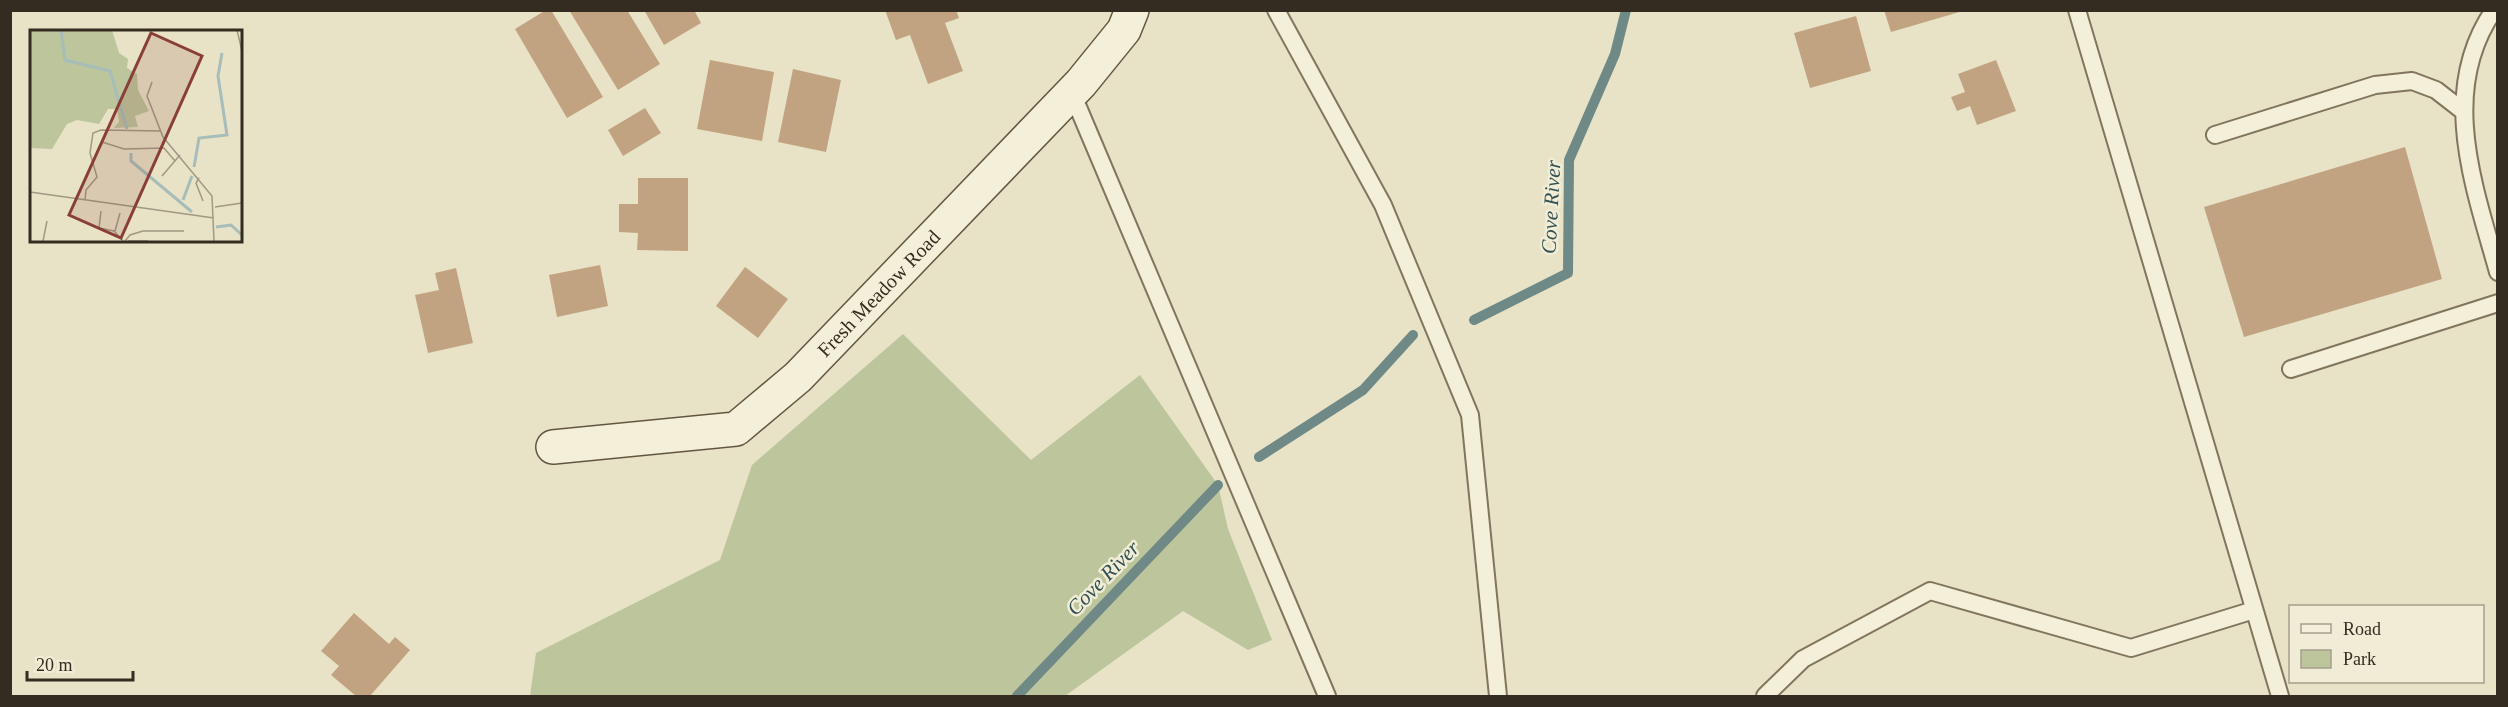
<svg xmlns="http://www.w3.org/2000/svg" width="2508" height="707" viewBox="0 0 2508 707" font-family="'Times New Roman',serif">
<style>
.green{fill:#bcc59c}
.lines{fill:none;stroke-linecap:round;stroke-linejoin:round}
.stream{stroke:#6f8a86;stroke-width:10}
.building{fill:#c2a381}
.lane-casing{stroke:#82755e;stroke-width:20}
.secondary-casing{stroke:#635641;stroke-width:36}
.lane{stroke:#f4efd8;stroke-width:16}
.secondary{stroke:#f4efd8;stroke-width:33}
.labels{text-anchor:middle;stroke-width:5;stroke-linejoin:round;paint-order:stroke}
.street-label{font-size:20px;fill:#342c20;stroke:#f1ecd5}
.water-label{font-size:21px;font-style:italic;fill:#315052;stroke:#f1ecd5}
.inset-river{fill:none;stroke:#a7bdb9;stroke-width:3}
.inset-road{fill:none;stroke:#a09984;stroke-width:1.5}
.view{fill:#893f36;fill-opacity:0.15;stroke:#893f36;stroke-width:3}
.inset-edge{fill:none;stroke:#342c20;stroke-width:3}
</style>
<rect width="100%" height="100%" fill="#e8e2c6"/>
<path class="green" d="M903,334L1031,460L1140,375L1218,485L1228,529L1272,640L1248,650L1183,611L1065,696H530L536,653L720,560L752,465Z"/>
<g class="lines">
<path class="stream" d="M1474,320L1568,273L1569,160L1615,54L1626,10
M1259,457L1363,390L1413,335
M1017,696L1218,485"/>
</g>
<path class="building" d="M546,10H551L603,97L567,118L515,29Z
M569,10H627L660,64L618,90Z
M644,10H694L701,23L664,45Z
M885,10H956L959,18L945,23L963,71L928,84L910,35L896,40Z
M1884,10H1963V11L1891,32Z
M1856,16L1871,71L1810,88L1794,33Z
M710,60L774,72L762,141L697,129Z
M1996,60L2016,111L1977,125L1970,106L1957,111L1951,97L1965,92L1958,74Z
M793,69L841,80L826,152L778,142Z
M645,108L661,133L623,156L608,130Z
M2405,147L2442,279L2244,337L2204,207Z
M638,178H688V251L637,250L638,233L619,232V204H638Z
M600,265L608,306L557,317L549,275Z
M745,267L788,299L758,338L716,306Z
M456,268L473,343L428,353L415,295L439,290L435,273Z
M354,613L389,644L395,637L410,650L370,696H356L331,675L339,666L321,651Z"/>
<g class="lines">
<g class="lane-casing">
<path id="lane" d="M1276,10L1383,205L1470,415L1498,696
M2077,10L2280,696
M2494,10C2438,91 2474,186 2498,272
M1072,93L1327,696
M2215,135L2375,85L2412,81L2436,90L2463,111
M2291,369L2498,303
M1765,696L1803,659L1930,591L2131,648L2254,610"/>
</g>
<g class="secondary-casing">
<g id="secondary">
<path id="s1" d="M553,447L736,429L798,377L1081,83L1124,30L1132,10"/>
</g>
</g>
<use href="#lane" class="lane"/>
<use href="#secondary" class="secondary"/>
</g>
<g class="labels">
<g class="street-label">
<text dy="7" stroke="none"><textPath href="#s1" startOffset="381">Fresh Meadow Road</textPath></text>
</g>
<g class="water-label">
<text transform="translate(1551 207) rotate(-87)" y="7">Cove River</text>
<text transform="translate(1103 578) rotate(-46)" y="7">Cove River</text>
</g>
</g>
<g transform="translate(30 30)">
<rect width="212" height="212" fill="#e8e2c6"/>
<path d="M0,0H82L89,23L98,29L97,38L107,44L108,60L119,81L105,86L108,97L84,98L89,92L87,79H78L69,94L47,90L37,94L22,119L0,118Z" fill="#bcc59c"/>
<path class="inset-river" d="M31,0L35,30L80,41L97,99M101,123V131L162,182M164,137L169,108L197,105L188,46L192,23M153,170L162,146M186,197L201,195L212,205"/>
<path class="inset-road" d="M207,0L212,21M122,52L117,66L133,107L182,166L184,211M72,112L94,119L134,118L145,131M132,146L150,125M169,148L166,153L173,171M0,162L184,188M55,170L56,160L67,147L60,123L63,103L71,100L131,101M185,177L212,173M71,181L69,198L84,201L93,211M85,201L90,183M13,211L17,191M95,211L100,205L113,201H154M98,211H118"/>
<path class="view" d="M121,3L172,26L91,208L39,185Z"/>
<rect width="212" height="212" class="inset-edge"/>
</g>
<rect width="2508" height="707" fill="none" stroke="#342c20" stroke-width="24"/>
<rect x="2289" y="605" width="195" height="78" fill="#f1ecd5" stroke="#a59f8d" stroke-width="1.5"/>
<rect x="2301" y="624" width="30" height="9" fill="#f4efd8" stroke="#a59f8d" stroke-width="1.5"/>
<text x="2343" y="635" font-size="18" fill="#342c20">Road</text>
<rect x="2301" y="650" width="30" height="18" fill="#bcc59c" stroke="#a59f8d" stroke-width="1.5"/>
<text x="2343" y="665" font-size="18" fill="#342c20">Park</text>
<path d="M27 671v9h106v-9" fill="none" stroke="#342c20" stroke-width="3"/>
<text x="36" y="671" font-size="18" fill="#342c20" stroke="#f1ecd5" stroke-width="4.5" paint-order="stroke">20 m</text>
</svg>
